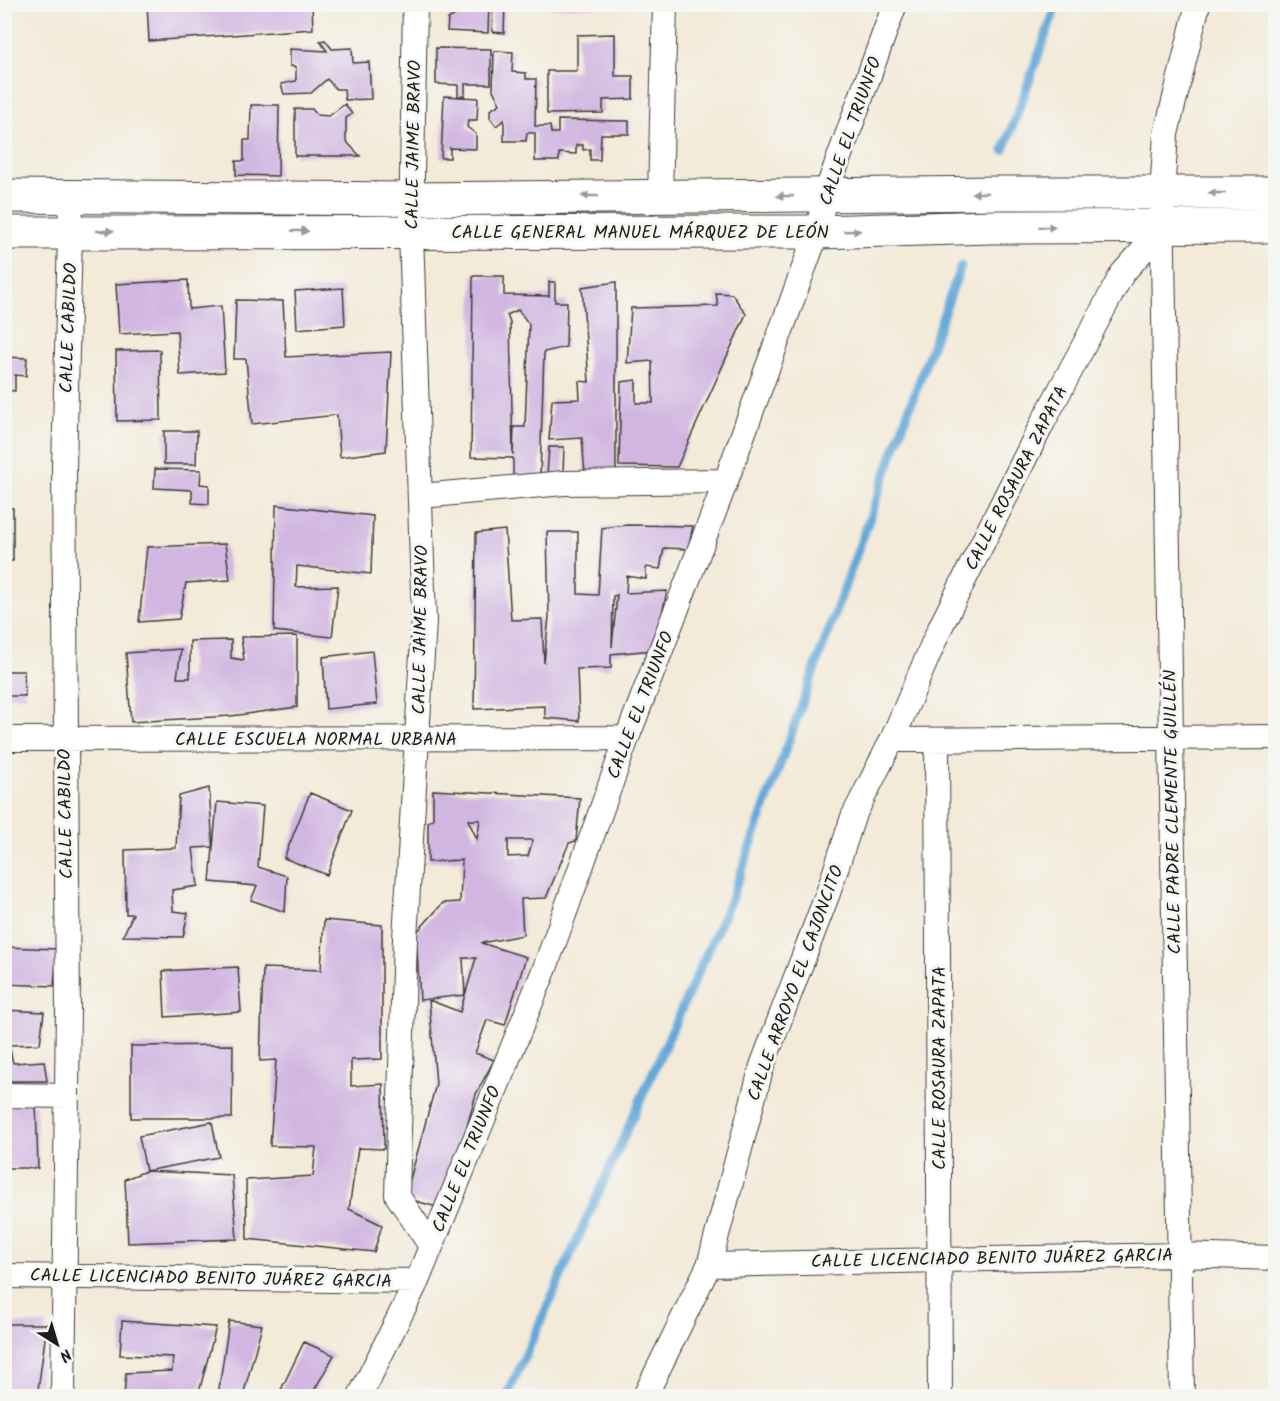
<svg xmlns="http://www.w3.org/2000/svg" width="1280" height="1401" viewBox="0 0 1280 1401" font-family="Kalam,sans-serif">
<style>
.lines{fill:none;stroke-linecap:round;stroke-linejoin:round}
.stream{stroke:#64a8d9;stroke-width:9}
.building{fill:#d1b6e1;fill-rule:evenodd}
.street-casing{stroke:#3c3b38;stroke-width:26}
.secondary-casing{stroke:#3c3b38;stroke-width:35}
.street{stroke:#fff;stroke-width:24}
.secondary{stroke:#fff;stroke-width:33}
.oneway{fill:#999}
.labels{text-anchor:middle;stroke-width:6;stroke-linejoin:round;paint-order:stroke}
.street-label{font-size:18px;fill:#1c1c1c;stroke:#f6f6f2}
</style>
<rect width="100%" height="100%" fill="#f6f6f2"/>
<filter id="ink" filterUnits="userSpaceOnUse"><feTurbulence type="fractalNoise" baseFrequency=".0167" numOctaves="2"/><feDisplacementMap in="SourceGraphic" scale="12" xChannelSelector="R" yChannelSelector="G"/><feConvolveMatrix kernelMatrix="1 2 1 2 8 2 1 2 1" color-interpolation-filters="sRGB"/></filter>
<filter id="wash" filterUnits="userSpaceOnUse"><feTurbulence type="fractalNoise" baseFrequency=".008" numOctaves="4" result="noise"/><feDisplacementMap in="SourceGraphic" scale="24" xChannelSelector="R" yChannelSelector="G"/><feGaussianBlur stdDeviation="1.35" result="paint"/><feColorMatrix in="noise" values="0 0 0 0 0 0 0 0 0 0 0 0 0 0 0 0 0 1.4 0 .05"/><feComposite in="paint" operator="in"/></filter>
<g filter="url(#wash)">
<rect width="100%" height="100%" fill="#f3ead8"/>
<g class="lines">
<path class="stream" d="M1004,150L1057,4
M507,1396L732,897L961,266"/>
</g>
<g id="blocks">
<path class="building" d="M147,4H312L313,29L149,41Z
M460,4H489L488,33L447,31L448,19L460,12Z
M493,4H505L504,33L492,32Z
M548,4H601V7L549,8Z
M615,34V76H633V99L603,100V113L547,114V71H577V35Z
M325,40L332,49L352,48L353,63L369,62L371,99L345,100L344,89H336L327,79L311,93L284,94L281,84L296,81V67L290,66V49L327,51L320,41Z
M436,48L491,49V84H465V96H458V85L436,84Z
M494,51L513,52L512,72L526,73V79H536L535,126H550L551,133H558V120L629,121V134H601L600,160H590V149L583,150V145H576V154L559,153V161H535V133H527L526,141H504V120L496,126L490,118V110L500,104L493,90Z
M444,96L478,98L477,120H468L467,127L476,134V149L450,148V158H441Z
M345,104L352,114L346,118V141L360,156H295V109H312L317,115L329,116Z
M251,105H279L278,176L236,175V161H244V140H250Z
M473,276H504V295L549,296V282H555V302H567L566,347L544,352L540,477L513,476V458L471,457ZM518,310L529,324L525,427H514L513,455L510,323L507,315Z
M188,280L189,309L221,306L225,372L180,375L177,331L119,334L116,284Z
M616,282V473L585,474L582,438L549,440L552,400L580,399L579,381L589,382L582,287Z
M343,288L345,325L297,329L295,291Z
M716,293L732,294L746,314L677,467L619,466L621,382L636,380V403H653L652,361L627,363L631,308L718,306Z
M236,300L283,301L286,357L391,352L386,451L340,457L337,415L252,424L246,359H234Z
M160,350L161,420L117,421L116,351Z
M4,357L27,358L26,376L15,375V391L4,390Z
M164,431H197L196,464H164Z
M549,447H564L563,473L547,476Z
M155,469L201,470L200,484L209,485V504L192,503V490L154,488Z
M276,505L373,516L371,574L297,566L296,587L338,586L332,637L274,631Z
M4,508H13V561H4Z
M627,525L693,526L688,549L664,548L660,569L646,567V579L627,576L626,593L667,591L654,650L611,654V668L577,669L579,721L545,718V706L474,709L476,533L505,530L511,620L542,619L544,663L549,617L547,532H578V594L598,595L602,528ZM617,595L612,647L613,596Z
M225,544L230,580L186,583L179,619L139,622L147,547Z
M297,636V707L231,716L131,722L126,653L181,649L177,678H190V641L231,640V658L244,660L241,637Z
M372,651L377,704L326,709L323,657Z
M4,671H24L25,696H4Z
M209,788L213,847L193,848L198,886L172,890L173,911L188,913L183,937L123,936L133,914H126L125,850L176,848L179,796Z
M433,790L580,798L576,841L569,843L546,898L521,899L523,935L481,943L526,957L505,1025L487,1020L475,1053L494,1060L476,1094L444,1209L405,1198L436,1084L429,1000L460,1012L465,995L420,1000L416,933L443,903L460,902L462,860L428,862V822L433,819ZM468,820H480L477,839ZM508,840H533L528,856L508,857ZM463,958H476L465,995Z
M310,793L352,810L327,875L284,858Z
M217,802L263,806L258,867L287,876L285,912L251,900L257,886L210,882Z
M324,920L382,925V1059L351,1060V1086L383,1084L384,1149L358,1148L349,1209L382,1225L374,1252L247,1239L246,1180L313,1176L316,1147L270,1146L276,1060L260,1061L263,968L321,970Z
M4,947L57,949L54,986L4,984Z
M238,967L241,1012L165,1017L163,971Z
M4,1010L44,1012L40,1044L9,1045L13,1063L44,1061L47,1081H4Z
M233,1045L232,1118H131V1046Z
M4,1103L36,1104L38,1168H4Z
M212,1122L219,1157L146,1171L232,1175L237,1239L128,1243L125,1179L146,1171L139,1136Z
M122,1321L216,1327L198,1396H124L126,1373L172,1371L173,1357L120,1355Z
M229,1321L262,1325L243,1396H218Z
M4,1324H47L38,1390L4,1389Z
M304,1342L334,1355L311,1396H278Z"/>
</g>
</g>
<g filter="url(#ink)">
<use href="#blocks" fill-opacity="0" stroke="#3c3b38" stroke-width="1.5"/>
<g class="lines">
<g class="street-casing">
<path id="street" d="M415,4L411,233L424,621L405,938L397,1195L431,1246
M660,196L665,4
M421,496L564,483L726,481
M4,739L627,738
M892,740L1276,737
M937,740L940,1396
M4,1095L67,1096
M709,1265L1179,1255L1276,1258
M4,1276L417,1281
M63,1396L68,1011L64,468L71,195
M360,1396L417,1281L545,968L627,738L726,481L817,232L825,196L895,4
M645,1396L709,1265L762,1066L828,893L853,817L892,740L938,632L1043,422L1122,274L1163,228
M1182,1396L1162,194L1166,134L1198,4"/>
</g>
<g class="secondary-casing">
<path id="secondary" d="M4,196L413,199L1002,193H1276
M4,233L817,232L992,227L1276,226"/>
</g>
<use href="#street" class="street"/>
<use href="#secondary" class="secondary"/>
</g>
<defs><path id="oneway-solid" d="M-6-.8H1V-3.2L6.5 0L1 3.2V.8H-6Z" transform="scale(1.5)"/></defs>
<g class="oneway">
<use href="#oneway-solid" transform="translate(980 193) rotate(179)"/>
<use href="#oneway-solid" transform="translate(1217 193) rotate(180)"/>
<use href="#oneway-solid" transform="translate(590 196) rotate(180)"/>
<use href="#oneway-solid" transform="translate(785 196) rotate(180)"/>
<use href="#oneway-solid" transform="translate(1047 227)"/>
<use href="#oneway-solid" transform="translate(105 231)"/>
<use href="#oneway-solid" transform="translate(300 231) rotate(1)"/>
<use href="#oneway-solid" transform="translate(852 231) rotate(-2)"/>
</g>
</g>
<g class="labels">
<g class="street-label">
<text transform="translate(850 131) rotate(-71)" y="6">CALLE EL TRIUNFO</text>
<text transform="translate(413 145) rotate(-89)" y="6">CALLE JAIME BRAVO</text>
<text x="640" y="238">CALLE GENERAL MANUEL MÁRQUEZ DE LEÓN</text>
<text transform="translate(68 328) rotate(-88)" y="6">CALLE CABILDO</text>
<text transform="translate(1016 478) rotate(-63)" y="6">CALLE ROSAURA ZAPATA</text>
<text transform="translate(420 630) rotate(-89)" y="6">CALLE JAIME BRAVO</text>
<text transform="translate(640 705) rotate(-69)" y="6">CALLE EL TRIUNFO</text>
<text x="316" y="745">CALLE ESCUELA NORMAL URBANA</text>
<text transform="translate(1172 812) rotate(-91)" y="6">CALLE PADRE CLEMENTE GUILLÉN</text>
<text transform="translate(65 814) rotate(-91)" y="6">CALLE CABILDO</text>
<text transform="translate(795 983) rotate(-70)" y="6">CALLE ARROYO EL CAJONCITO</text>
<text transform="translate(939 1068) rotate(-90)" y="6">CALLE ROSAURA ZAPATA</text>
<text transform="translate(466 1159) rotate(-68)" y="6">CALLE EL TRIUNFO</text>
<text transform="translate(992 1258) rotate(-1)" y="6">CALLE LICENCIADO BENITO JUÁREZ GARCIA</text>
<text transform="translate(211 1278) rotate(1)" y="6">CALLE LICENCIADO BENITO JUÁREZ GARCIA</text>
</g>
</g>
<rect width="1280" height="1401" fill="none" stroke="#f6f6f2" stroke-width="24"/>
<g transform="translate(57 1344) rotate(143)" stroke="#f6f6f2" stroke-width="4.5" paint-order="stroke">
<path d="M0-4.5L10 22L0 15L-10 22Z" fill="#1c1c1c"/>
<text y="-9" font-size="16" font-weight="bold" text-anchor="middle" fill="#1c1c1c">N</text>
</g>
</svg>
